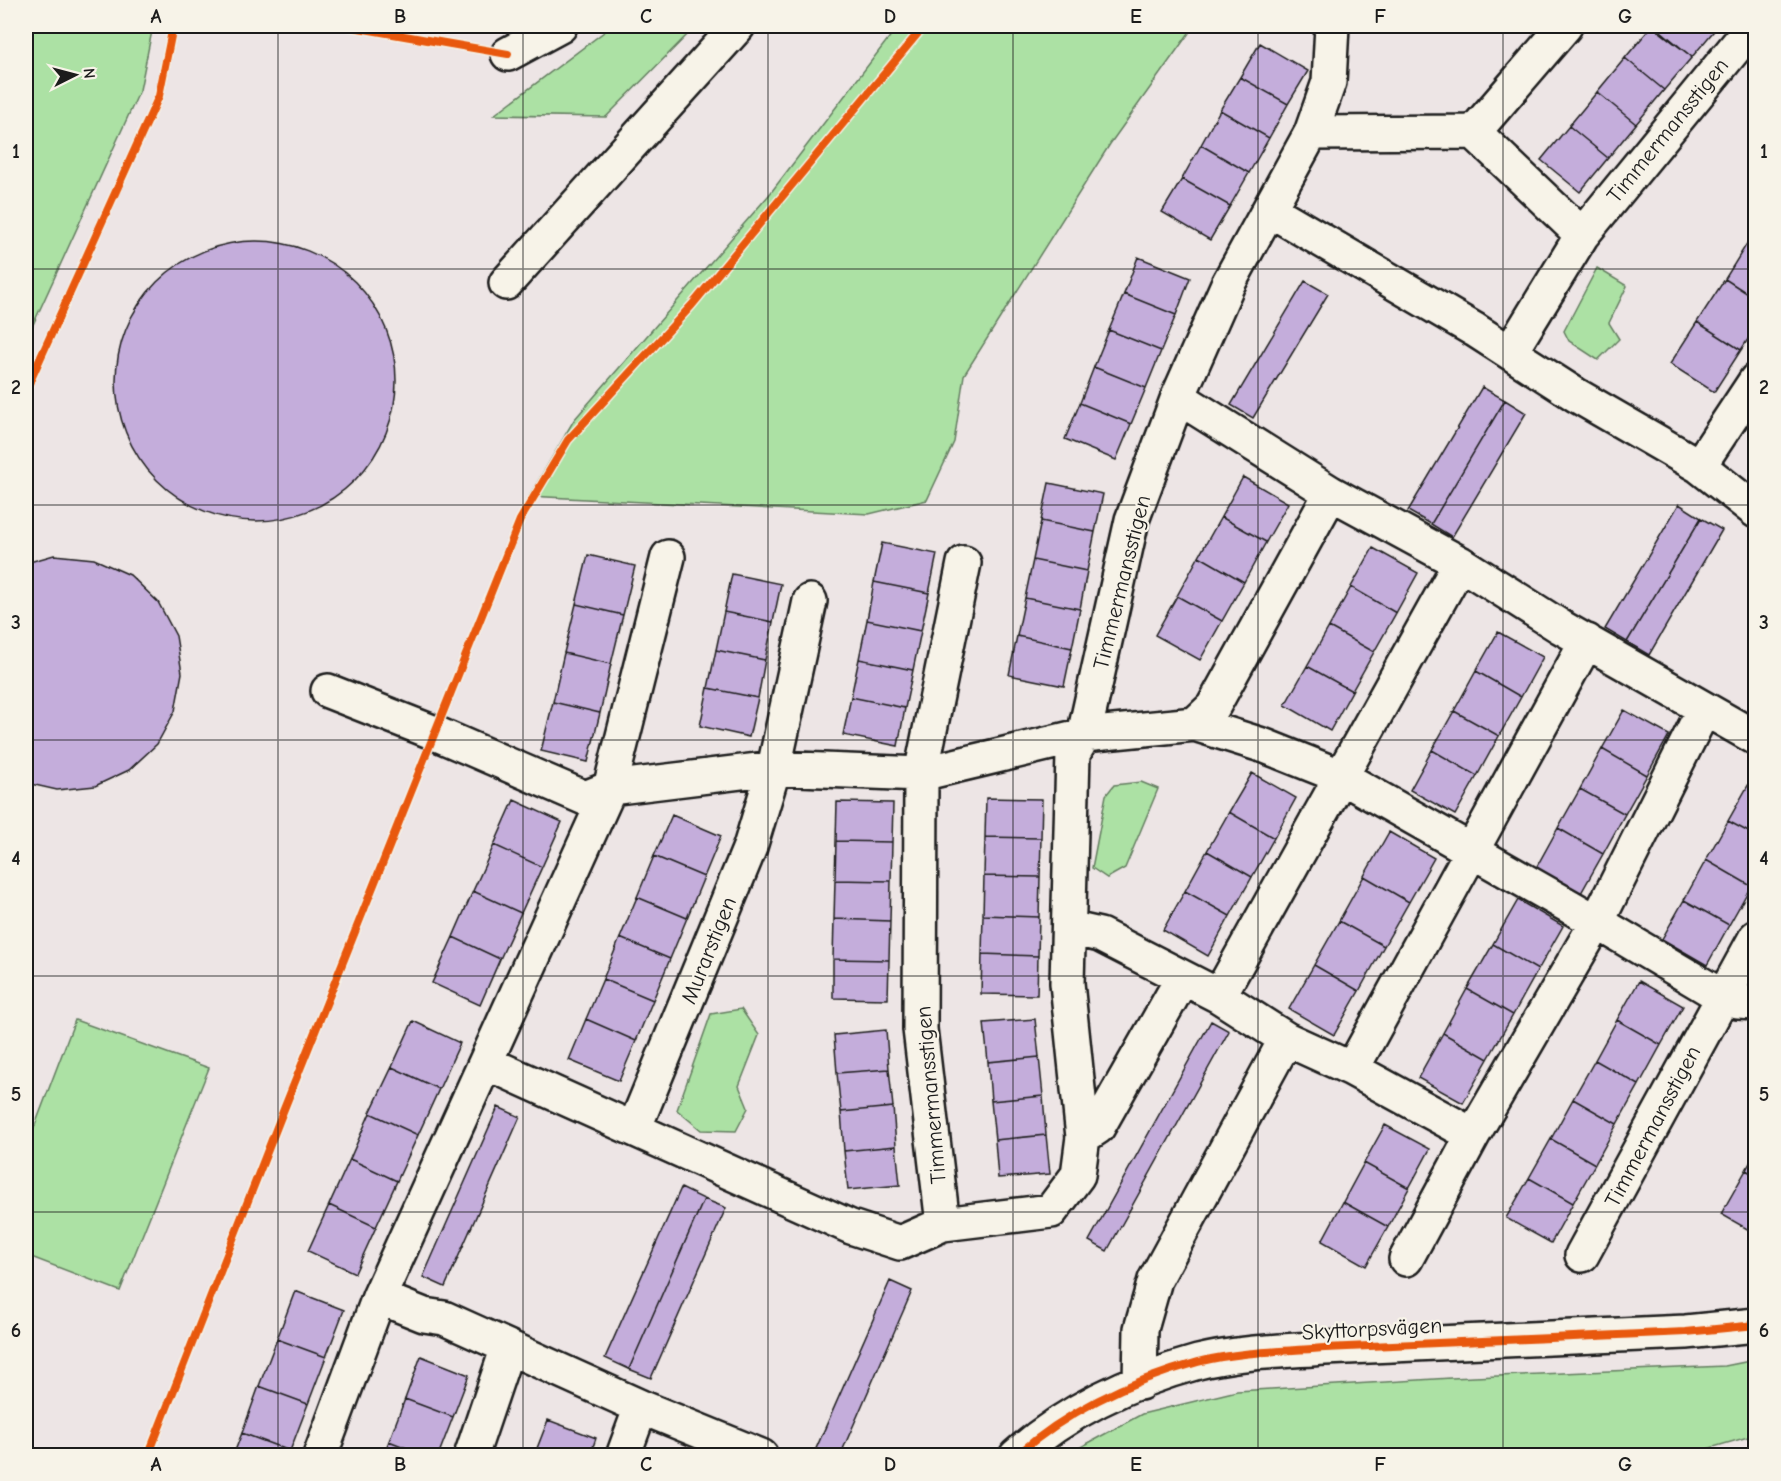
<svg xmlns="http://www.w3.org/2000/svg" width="1781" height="1481" viewBox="0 0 1781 1481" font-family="'Comic Neue',sans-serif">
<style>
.green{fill:#ace1a4;stroke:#647e60;stroke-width:1.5}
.building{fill:#c4addb;stroke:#1c1c1c;stroke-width:1.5}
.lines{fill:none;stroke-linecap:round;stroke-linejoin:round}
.minor-casing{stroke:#1c1c1c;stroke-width:38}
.path{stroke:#1c1c1c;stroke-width:4;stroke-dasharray:1.5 4.5;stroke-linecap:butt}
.minor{stroke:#f7f3e8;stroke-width:33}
.cycleway-casing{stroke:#f7f3e8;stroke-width:11}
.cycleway{stroke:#e8590c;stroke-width:8}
.grid{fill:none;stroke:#1c1c1c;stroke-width:1.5;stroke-opacity:0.55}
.labels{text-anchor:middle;stroke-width:4.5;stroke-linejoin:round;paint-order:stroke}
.street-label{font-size:22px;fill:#1c1c1c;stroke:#f7f3e8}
.neatline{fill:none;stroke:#1c1c1c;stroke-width:2}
.grid-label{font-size:20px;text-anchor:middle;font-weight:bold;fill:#1c1c1c}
</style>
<rect width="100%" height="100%" fill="#ede5e5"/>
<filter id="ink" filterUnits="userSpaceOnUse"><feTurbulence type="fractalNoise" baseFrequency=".0167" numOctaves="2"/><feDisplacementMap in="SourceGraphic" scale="12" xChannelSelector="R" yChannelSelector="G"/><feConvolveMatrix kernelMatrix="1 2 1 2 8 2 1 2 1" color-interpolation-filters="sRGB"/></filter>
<g filter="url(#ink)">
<path class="green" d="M26,26H153L140,90L26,340Z
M612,26H696L606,117L494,115Z
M898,26H1194L1110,144L964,375L954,442L927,500L869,514L529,496L574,420L769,195Z
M1597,268L1627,286L1609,323L1619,339L1598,360L1569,341L1564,331Z
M1141,782L1158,789L1125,868L1107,878L1092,868L1106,795L1114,785Z
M741,1009L759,1035L739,1086L748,1108L736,1131L701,1130L677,1110L711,1014Z
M75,1020L209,1068L120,1291L26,1255V1149Z
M1755,1360V1435L1686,1455H1066L1142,1414L1237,1391L1451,1378L1725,1366Z"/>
<path class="building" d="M1652,26L1692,57L1664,90L1625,58Z
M1655,26H1718L1692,57Z
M1260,43L1308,71L1288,104L1240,77Z
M1625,58L1664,90L1636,124L1597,92Z
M1240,77L1288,104L1269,138L1220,110Z
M1597,92L1636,124L1608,158L1569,126Z
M1220,110L1269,138L1249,173L1201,145Z
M1569,126L1608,158L1580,192L1541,160Z
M1201,145L1249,173L1230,206L1182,179Z
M1182,179L1230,206L1210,240L1162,212Z
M1751,237L1756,240V299L1725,279Z
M116 381a140 140 0 1 1 280 0a140 140 0 1 1-280 0Z
M1138,257L1190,278L1176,315L1124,294Z
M1725,279L1756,299V327L1741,350L1697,322Z
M1305,281L1328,294L1253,418L1231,405Z
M1124,294L1176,315L1161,351L1109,330Z
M1697,322L1741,350L1714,392L1670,364Z
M1109,330L1161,351L1146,388L1094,367Z
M1094,367L1146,388L1131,424L1080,403Z
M1482,387L1505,400L1431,524L1408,511Z
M1505,400L1526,413L1452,537L1431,524Z
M1080,403L1131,424L1116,460L1065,439Z
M1243,477L1288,503L1266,542L1221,517Z
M1049,483L1103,494L1095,532L1041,521Z
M1679,504L1701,518L1627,642L1605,629Z
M1221,517L1266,542L1244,582L1199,556Z
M1701,518L1722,530L1649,655L1627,642Z
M1041,521L1095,532L1087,571L1033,560Z
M882,543L937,554L929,593L874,582Z
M1373,548L1418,573L1396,613L1351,587Z
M54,555L94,559L130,575L158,602L176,636L182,673L175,711L157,744L129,770L95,786L57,790L26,783V563Z
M588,555L635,566L623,615L576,604Z
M1199,556L1244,582L1222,621L1177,596Z
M1033,560L1087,571L1080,609L1025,598Z
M732,574L781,584L773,622L724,612Z
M874,582L929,593L921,631L867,620Z
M1351,587L1396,613L1374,652L1329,627Z
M1177,596L1222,621L1200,660L1155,635Z
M1025,598L1080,609L1072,648L1017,636Z
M576,604L623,615L611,664L564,653Z
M724,612L773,622L765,660L716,650Z
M867,620L921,631L913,670L859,659Z
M1329,627L1374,652L1352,691L1307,666Z
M1498,632L1543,657L1521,697L1476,671Z
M1017,636L1072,648L1064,686L1009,675Z
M716,650L765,660L758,698L708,688Z
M564,653L611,664L600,713L553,702Z
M859,659L913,670L905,708L851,697Z
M1307,666L1352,691L1330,731L1285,705Z
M1476,671L1521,697L1499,736L1454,711Z
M708,688L758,698L749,737L700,726Z
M851,697L905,708L898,746L843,735Z
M553,702L600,713L588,762L541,751Z
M1624,710L1669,735L1647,775L1602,749Z
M1454,711L1499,736L1477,776L1432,750Z
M1602,749L1647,775L1625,814L1580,789Z
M1432,750L1477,776L1455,815L1410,790Z
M1252,773L1296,798L1274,838L1229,812Z
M1750,782L1756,785V836L1728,821Z
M1580,789L1625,814L1603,854L1558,828Z
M986,798L1042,799L1041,838L985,837Z
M514,800L562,822L542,867L494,845Z
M837,802L893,803L892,842L836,841Z
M1229,812L1274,838L1252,877L1207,851Z
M672,815L721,836L704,877L654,856Z
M1728,821L1756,836V878L1751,886L1706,860Z
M1558,828L1603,854L1581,893L1536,868Z
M1389,832L1434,858L1409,902L1364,876Z
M985,837L1041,838L1040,877L984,876Z
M836,841L892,842L891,881L835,880Z
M494,845L542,867L521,913L473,891Z
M1207,851L1252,877L1230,916L1185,891Z
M654,856L704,877L687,918L637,897Z
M1706,860L1751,886L1729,925L1684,900Z
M984,876L1040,877L1039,917L983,915Z
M1364,876L1409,902L1384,946L1339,921Z
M835,880L891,881L890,921L834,919Z
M473,891L521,913L500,959L453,937Z
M1185,891L1230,916L1208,956L1163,930Z
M637,897L687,918L670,959L620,938Z
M1518,900L1563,926L1538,970L1493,944Z
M1684,900L1729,925L1707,965L1662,939Z
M983,915L1039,917L1038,956L982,954Z
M834,919L890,921L889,960L833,959Z
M1339,921L1384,946L1359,991L1314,965Z
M453,937L500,959L480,1005L432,983Z
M620,938L670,959L653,1000L603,979Z
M1493,944L1538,970L1513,1015L1467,989Z
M982,954L1038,956L1037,995L981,994Z
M833,959L889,960L888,999L833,998Z
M1314,965L1359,991L1334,1035L1289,1009Z
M603,979L653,1000L636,1041L586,1019Z
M1639,981L1683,1006L1661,1045L1617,1020Z
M1467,989L1513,1015L1488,1059L1443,1033Z
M586,1019L636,1041L619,1081L569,1060Z
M1035,1019L1039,1057L988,1062L984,1023Z
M1617,1020L1661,1045L1639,1085L1595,1060Z
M413,1021L460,1043L439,1089L392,1067Z
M1211,1021L1229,1031L1107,1251L1089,1241Z
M886,1030L889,1069L837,1073L834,1035Z
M1443,1033L1488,1059L1463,1103L1418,1078Z
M1039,1057L1043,1096L991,1101L988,1062Z
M1595,1060L1639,1085L1617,1124L1573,1099Z
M392,1067L439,1089L418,1135L370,1113Z
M889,1069L893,1107L841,1112L837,1073Z
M1043,1096L1046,1135L995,1140L991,1101Z
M1573,1099L1617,1124L1595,1164L1551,1139Z
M498,1107L520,1117L445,1287L423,1277Z
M893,1107L896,1146L844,1151L841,1112Z
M370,1113L418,1135L397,1181L350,1159Z
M1385,1125L1430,1149L1409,1188L1364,1163Z
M1046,1135L1050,1174L998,1178L995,1140Z
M1551,1139L1595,1164L1573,1203L1529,1178Z
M896,1146L900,1185L848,1190L844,1151Z
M1756,1152V1176L1746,1170Z
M350,1159L397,1181L376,1227L329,1205Z
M1364,1163L1409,1188L1388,1227L1343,1202Z
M1746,1170L1756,1176V1234L1721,1214Z
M1529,1178L1573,1203L1551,1243L1506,1218Z
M681,1188L704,1199L629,1369L605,1358Z
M704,1199L726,1208L651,1378L629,1369Z
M1343,1202L1388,1227L1366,1266L1322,1241Z
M329,1205L376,1227L355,1273L308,1251Z
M890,1281L912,1291L840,1456H825L815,1451Z
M295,1291L344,1310L326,1357L277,1339Z
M277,1339L326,1357L308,1404L259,1386Z
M421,1356L469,1375L453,1417L405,1399Z
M259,1386L308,1404L290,1451L242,1433Z
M405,1399L453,1417L438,1456H427L389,1441Z
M548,1420L596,1438L590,1456H534Z
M242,1433L290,1451L289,1456H233Z
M389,1441L427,1456H383Z"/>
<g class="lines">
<g class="minor-casing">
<path id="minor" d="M1565,26L1474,132L1582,235
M508,54L560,26
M1311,133L1474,132
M1270,210L1475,330L1576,395L1699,466L1756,511
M506,283L738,26
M1511,351L1582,235L1753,26
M1178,397L1331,493L1460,563L1561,627L1756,738
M1699,466L1756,380
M328,691L435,733L585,798L610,788L774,768L921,774L1084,735L1195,724L1265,746L1340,776L1597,922L1723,997L1738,1002L1756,1003
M1195,724L1213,707L1331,493
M1069,928L1100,935L1219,996L1286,1039L1352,1069L1473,1135
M1219,996L1460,563
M487,1063L851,1227L900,1243L943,1224L1051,1211L1078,1175L1083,1137L1098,1127L1182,979
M1352,1069L1587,641
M634,1129L750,847L774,768L810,601
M1083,1137L1067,983L1073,754L1084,735L1132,520L1178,397L1228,284L1311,133L1329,82L1332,26
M943,1224L920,1029L921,774L964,563
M1582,1255L1756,937
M1406,1259L1473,1135L1597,922L1704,709
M379,1297L424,1315L444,1318L641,1407L761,1456
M1140,1383L1141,1329L1155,1280L1286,1039
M320,1456L379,1297L610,788L668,557
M471,1456L508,1347
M623,1456L641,1407
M1016,1456C1067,1411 1132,1380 1198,1362C1238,1352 1284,1351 1325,1348L1686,1332L1756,1325"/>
</g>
<path class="path" d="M347,26L477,49"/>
<use href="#minor" class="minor"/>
<g class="cycleway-casing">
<path id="cycleway" d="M347,26L508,54
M26,390L159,96L173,26
M148,1456L282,1114L520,520L568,440L692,305L924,26
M1016,1456C1067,1411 1132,1380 1198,1362C1238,1352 1284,1351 1325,1348L1686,1332L1756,1325"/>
</g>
<use href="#cycleway" class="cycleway"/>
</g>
</g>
<path class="grid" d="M278,26V1456M523,26V1456M768,26V1456M1013,26V1456M1258,26V1456M1503,26V1456M26,269H1756M26,505H1756M26,740H1756M26,976H1756M26,1212H1756"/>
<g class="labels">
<g class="street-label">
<text transform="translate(1667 130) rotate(-51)" y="8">Timmermansstigen</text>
<text transform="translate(1121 582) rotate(-76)" y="8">Timmermansstigen</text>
<text transform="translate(708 950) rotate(-68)" y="8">Murarstigen</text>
<text transform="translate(930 1095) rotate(-95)" y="8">Timmermansstigen</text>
<text transform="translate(1652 1126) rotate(-62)" y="8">Timmermansstigen</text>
<text transform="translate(1372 1328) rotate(-3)" y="8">Skyttorpsvägen</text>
</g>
</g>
<rect width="1781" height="1481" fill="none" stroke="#f7f3e8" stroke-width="66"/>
<g transform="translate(75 75) rotate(84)" stroke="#f7f3e8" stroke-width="4.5" paint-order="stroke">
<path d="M0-4.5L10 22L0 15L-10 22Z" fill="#1c1c1c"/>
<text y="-9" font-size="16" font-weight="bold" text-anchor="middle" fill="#1c1c1c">N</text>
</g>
<rect x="33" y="33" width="1715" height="1415" class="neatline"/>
<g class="grid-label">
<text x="156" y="23">A</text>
<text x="400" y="23">B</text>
<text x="646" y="23">C</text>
<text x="890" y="23">D</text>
<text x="1136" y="23">E</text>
<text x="1380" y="23">F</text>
<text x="1625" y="23">G</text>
<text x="16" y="158">1</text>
<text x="1764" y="158">1</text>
<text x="16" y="394">2</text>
<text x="1764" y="394">2</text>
<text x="16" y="629">3</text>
<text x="1764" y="629">3</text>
<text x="16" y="865">4</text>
<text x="1764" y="865">4</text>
<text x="16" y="1101">5</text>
<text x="1764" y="1101">5</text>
<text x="16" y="1337">6</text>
<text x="1764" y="1337">6</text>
<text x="156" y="1471">A</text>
<text x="400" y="1471">B</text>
<text x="646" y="1471">C</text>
<text x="890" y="1471">D</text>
<text x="1136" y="1471">E</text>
<text x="1380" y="1471">F</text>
<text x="1625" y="1471">G</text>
</g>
</svg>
